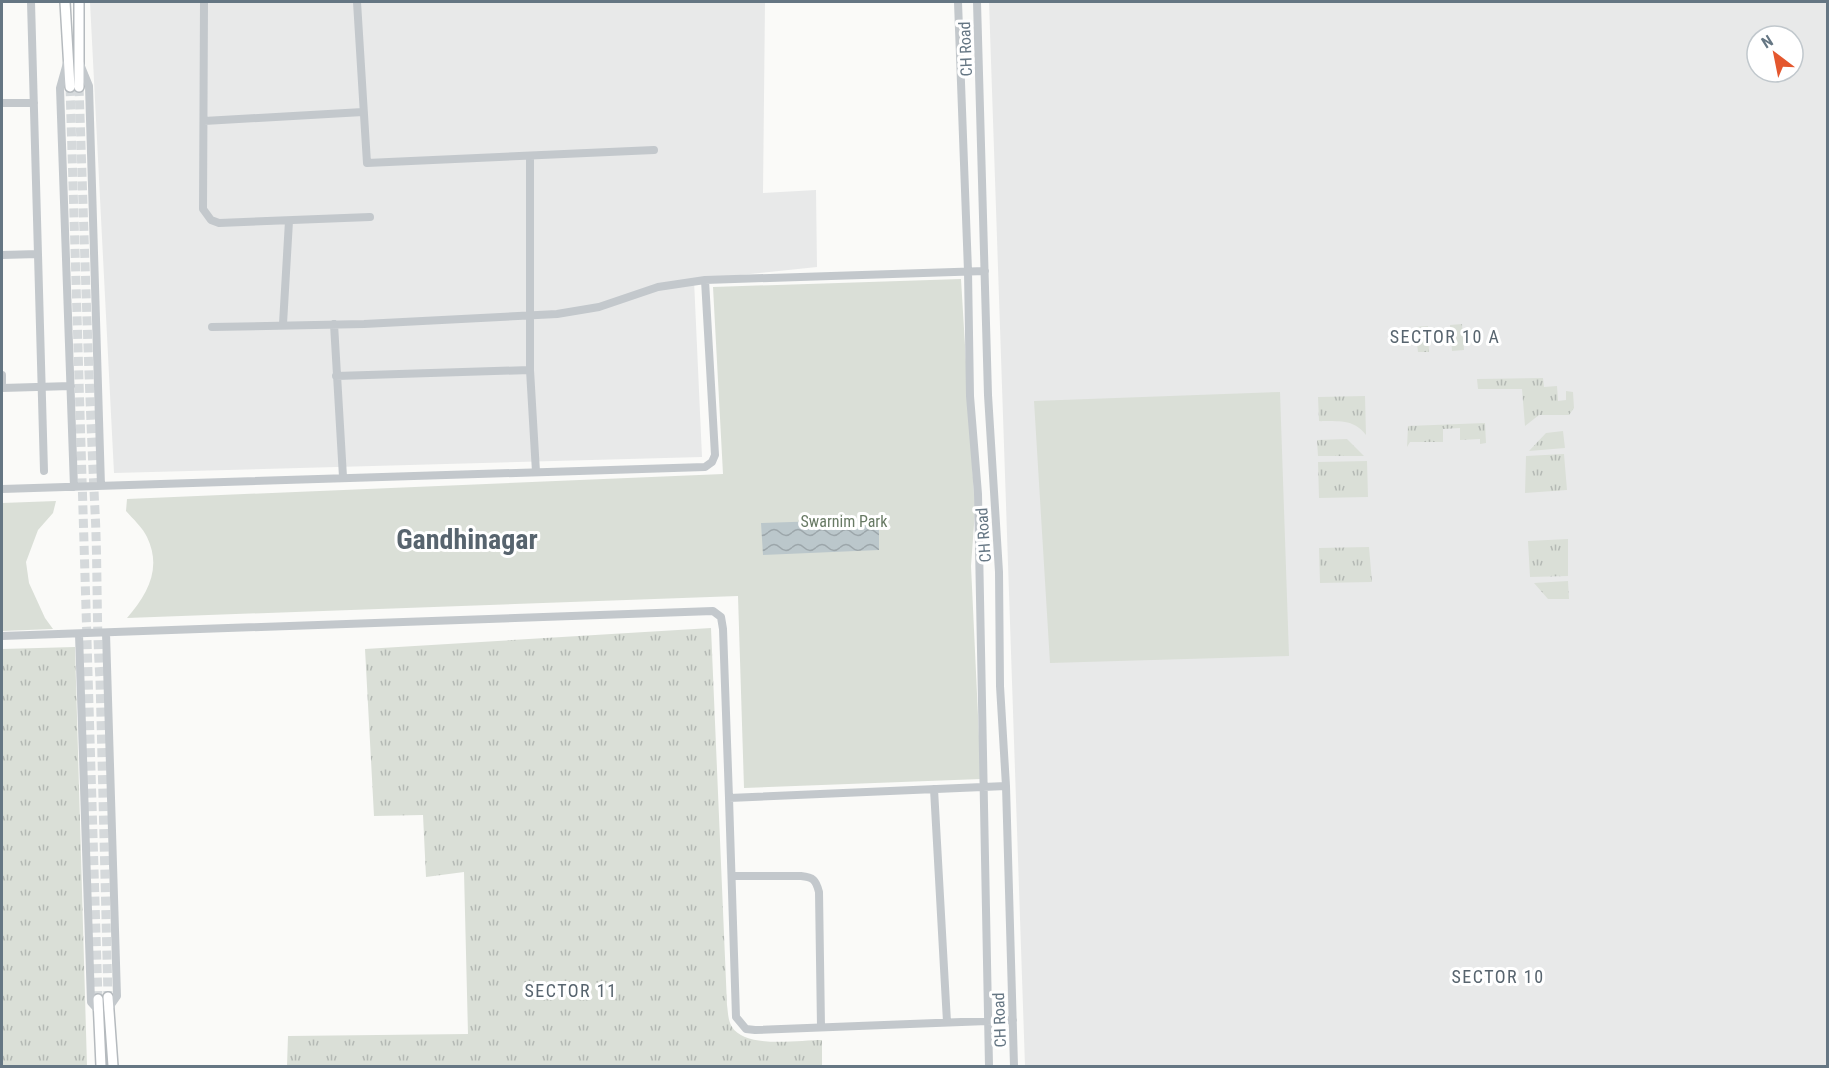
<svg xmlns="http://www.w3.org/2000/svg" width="1829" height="1068" viewBox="0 0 1829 1068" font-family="'Roboto Condensed',sans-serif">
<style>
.built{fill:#e8e9e9;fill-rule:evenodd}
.grass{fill:url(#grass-tufts)}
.park{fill:#dadfd7}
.water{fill:url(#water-waves)}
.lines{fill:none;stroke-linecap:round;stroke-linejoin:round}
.major-tunnel{stroke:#d5d9db;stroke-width:9;stroke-dasharray:9 4.5;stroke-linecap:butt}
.major-casing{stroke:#b5babe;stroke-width:12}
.minor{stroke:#c3c8cc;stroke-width:8}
.major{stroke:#fff;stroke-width:9}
.labels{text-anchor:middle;stroke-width:6;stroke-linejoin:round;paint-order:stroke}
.street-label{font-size:16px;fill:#657683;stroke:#fff}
.park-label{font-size:16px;fill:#687a64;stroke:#fff}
.neighbourhood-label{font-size:18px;letter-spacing:1.5px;fill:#57646e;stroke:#fff}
.town-label{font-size:28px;font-weight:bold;fill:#57646e;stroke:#fff}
</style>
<defs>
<pattern id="grass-tufts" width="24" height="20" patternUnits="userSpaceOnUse" patternTransform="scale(1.5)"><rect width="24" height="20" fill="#dadfd7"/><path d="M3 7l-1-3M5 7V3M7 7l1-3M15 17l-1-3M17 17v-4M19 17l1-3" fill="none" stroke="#b4b9b4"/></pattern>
<pattern id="water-waves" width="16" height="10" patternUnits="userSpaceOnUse" patternTransform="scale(1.5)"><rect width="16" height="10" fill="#bbc7cb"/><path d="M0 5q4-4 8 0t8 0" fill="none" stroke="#9ca6aa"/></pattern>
</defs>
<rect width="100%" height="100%" fill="#fafaf8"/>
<path class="built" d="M90,2H765L763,193L816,190L817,267L694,280L702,457L114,473Z
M989,2H1827V1066H1025ZM1757,36H1793V72H1757Z"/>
<path class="grass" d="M1462,324L1464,350L1452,351L1450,325Z
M1428,326L1429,352H1418L1415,327Z
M1543,378L1544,387L1557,386L1558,401L1566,400V391L1573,392L1574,408L1569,415H1539L1525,426L1522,389H1478L1477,379Z
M1365,396L1366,435C1353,418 1338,422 1319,421L1318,397Z
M1485,423L1486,443L1480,444V439L1460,440V428L1443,429V442H1410L1407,447L1408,426Z
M1563,431L1565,448L1529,451L1546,433Z
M1347,439L1364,456H1318L1317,440Z
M1564,454L1567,490L1525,493L1526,456Z
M1367,461L1368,497L1319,498L1318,462Z
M1568,539V576L1530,577L1528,541Z
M1369,547L1372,582L1320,583L1319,548Z
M1568,581L1569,599H1548L1534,583Z
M711,628L727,1005C728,1012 728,1021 732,1027C746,1049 798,1040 822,1040V1066H287L288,1036L468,1034L464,872L426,877L423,815L374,816L365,649Z
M75,647L87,1066H2V649Z"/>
<path class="park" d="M961,279L975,511L971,566L981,779L744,788L738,596L127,618C148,594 162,568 147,537C143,528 133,519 126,511L127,499L723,474L713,287Z
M1280,392L1289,656L1050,663L1034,401Z
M56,501L53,513L38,530L26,562L29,583L45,618L53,629L2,631V503Z"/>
<path class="water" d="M879,519V550L763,555L761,523Z"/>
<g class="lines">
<path class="major-tunnel" d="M70,87L98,999
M79,87C84,228 88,370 95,511C98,567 96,623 100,679L108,997"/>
<g class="major-casing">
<path id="major" d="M65,2L70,87
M79,2V87
M108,997L113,1066
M98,999L101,1066"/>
</g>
<path class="minor" d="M31,2L44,471
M204,2L203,209L211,220L219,223L370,217
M357,2L367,163L654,150
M958,2L968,271L970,396L978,494L989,1066
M977,2L988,395L999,572L1000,686L1006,786L1014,1066
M67,63L60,88L74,487
M80,64L89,86L101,486
M2,103H34
M204,121L363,112
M530,156V370L536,472
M2,255L38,254
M283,324L289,221
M334,324L343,477
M212,327L364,324L557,314L599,307L658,287L705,280
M2,375V388
M336,376L530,370
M2,388L71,386
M2,489L705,467L712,462L715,455L705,280L985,271
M106,633L117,996L108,1009
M79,634L91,1002L99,1011
M2,636L713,611L721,617L723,629L729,798L1006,786
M934,789L947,1022
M729,798L736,1017L746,1029L755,1030L1013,1020
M733,876H801C813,877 816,880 819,892L821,1027"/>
<use href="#major" class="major"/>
</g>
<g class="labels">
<g class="street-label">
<text transform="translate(965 49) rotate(-92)" y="6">CH Road</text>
<text transform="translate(983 535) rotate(-94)" y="6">CH Road</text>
<text transform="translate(999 1020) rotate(-92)" y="6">CH Road</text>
</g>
<g class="park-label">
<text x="844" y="527">Swarnim Park</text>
</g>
<g class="neighbourhood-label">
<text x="1445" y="343">SECTOR 10 A</text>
<text x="1498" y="983">SECTOR 10</text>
<text x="571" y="997">SECTOR 11</text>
</g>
<g class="town-label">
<text x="467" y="549">Gandhinagar</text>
</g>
</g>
<rect width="1829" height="1068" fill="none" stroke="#657683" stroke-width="6"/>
<g transform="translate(1775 54) rotate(328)"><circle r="28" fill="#ffffff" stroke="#c1c8cd" stroke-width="1.5"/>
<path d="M0-4.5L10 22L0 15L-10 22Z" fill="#e4572e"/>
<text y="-9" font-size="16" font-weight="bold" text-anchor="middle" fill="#657683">N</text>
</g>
</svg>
